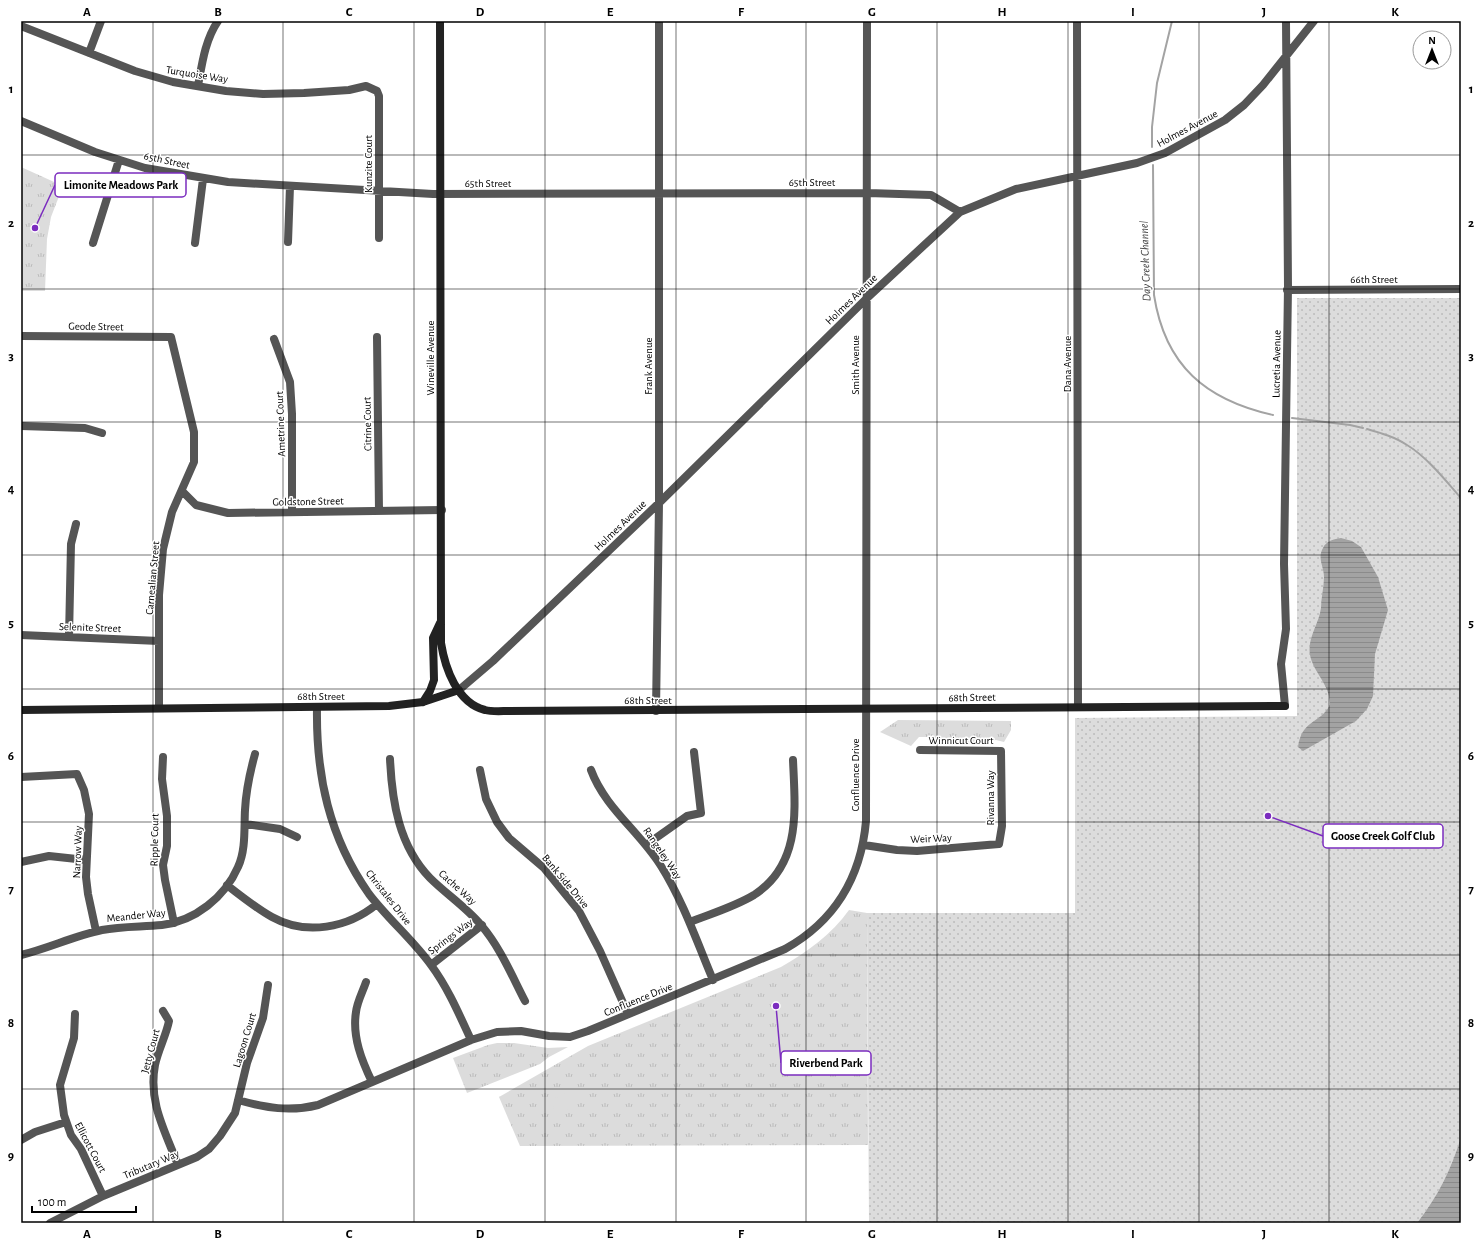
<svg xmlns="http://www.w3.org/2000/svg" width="1482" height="1244" viewBox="0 0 1482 1244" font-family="'Alegreya Sans',sans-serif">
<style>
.grass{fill:url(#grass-dots)}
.park{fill:url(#park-tufts)}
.pitch{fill:#dcdcdc}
.water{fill:url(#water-rules)}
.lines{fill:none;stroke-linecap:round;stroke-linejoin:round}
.stream{stroke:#a3a3a3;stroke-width:2}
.street{stroke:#555;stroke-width:8}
.secondary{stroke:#222;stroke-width:8}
.grid{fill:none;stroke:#000;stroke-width:1;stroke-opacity:0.55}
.labels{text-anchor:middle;stroke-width:3;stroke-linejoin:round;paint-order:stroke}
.street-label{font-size:11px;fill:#000;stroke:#fff}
.water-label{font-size:12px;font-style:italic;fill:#444;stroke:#fff}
.leader{fill:none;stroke:#7b2cbf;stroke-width:1.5}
.callout-dot{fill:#7b2cbf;stroke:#fff;stroke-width:1.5}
.callout{fill:#fff;stroke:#7b2cbf;stroke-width:1.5}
.callout-label{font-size:12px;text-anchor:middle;font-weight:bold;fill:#000}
.neatline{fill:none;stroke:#000;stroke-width:1.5}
.grid-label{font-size:13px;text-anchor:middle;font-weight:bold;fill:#000}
</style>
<defs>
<pattern id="grass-dots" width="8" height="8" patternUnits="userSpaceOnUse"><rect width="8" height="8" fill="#dcdcdc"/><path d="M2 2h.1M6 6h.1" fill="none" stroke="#bbb" stroke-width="1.8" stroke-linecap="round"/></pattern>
<pattern id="park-tufts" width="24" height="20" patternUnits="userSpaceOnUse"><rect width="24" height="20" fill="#dcdcdc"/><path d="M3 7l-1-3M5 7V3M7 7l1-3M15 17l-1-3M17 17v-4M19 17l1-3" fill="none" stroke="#bbb"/></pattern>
<pattern id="water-rules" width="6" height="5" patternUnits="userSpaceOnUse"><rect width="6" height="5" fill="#a3a3a3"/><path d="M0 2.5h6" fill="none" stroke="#8b8b8b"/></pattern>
</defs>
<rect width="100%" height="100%" fill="#fff"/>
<path class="grass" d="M1297,298H1461V1137C1451,1170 1438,1196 1417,1223H869L867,913H1075V718L1297,716Z"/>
<path class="park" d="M21,167L63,186L51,217L47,239L45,291H21Z
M898,720L1011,721V730L1004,742L996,740L977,744L945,743L931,737H919L911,746L880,732Z
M849,910L867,913L868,1145L520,1146L499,1097L588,1046L781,967C807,952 832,934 849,910Z
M497,1043H514L548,1048L568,1047L549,1057L540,1064L467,1093L453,1058L488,1045Z"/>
<path class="pitch" d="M566,1092L576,1093L578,1097V1103C573,1109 562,1112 555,1110L552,1105L554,1099Z"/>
<path class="water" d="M1341,538L1352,541L1361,547L1378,577L1388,610L1375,654L1373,696L1367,709L1356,721L1303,751L1298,747C1302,719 1320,724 1330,705C1331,686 1313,672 1310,655C1307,638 1319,624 1321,608C1321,598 1324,587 1324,577C1324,567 1317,558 1323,548C1326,541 1334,539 1341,538Z
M1461,1137V1223H1417C1438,1196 1451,1170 1461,1137Z"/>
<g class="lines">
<path class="stream" d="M1152,147V127L1157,83L1172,21
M1153,165L1154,295C1165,366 1206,400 1273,415
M1292,418L1350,425L1363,428
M1367,429C1381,433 1395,437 1407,445C1427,457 1446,481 1461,498"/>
<path class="street" d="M1077,21L1078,707
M21,26L135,71L173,82L226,91L263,94L304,93L349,90L366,86L377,91L379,96V238
M89,53L101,21
M198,86C202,64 205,40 218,21
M21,121L95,152L145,168L228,182L433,194L868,193L931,195L960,212
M288,242L290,186
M93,243L119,160
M195,243L203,179
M1287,290L1461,289
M21,336L171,337L194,432V462L172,512L163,549L159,595V708
M377,337L379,511
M274,339L290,382L292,414V512
M21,426L85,428L102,433
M182,491L196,505L228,513L442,510
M21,635L159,641
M69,637L71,544L76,524
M459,690L493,661L659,503L866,299L960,212L1016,189L1137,163L1165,153L1225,120L1244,105L1263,85L1314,21
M1285,706L1281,664L1286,629L1284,564L1288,287L1286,21
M317,708C316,776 329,837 369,894C388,919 413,940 431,965C448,988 459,1014 471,1040
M656,711L659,503V21
M163,757L162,779L167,816V846L163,865L165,880L174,923
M390,759C392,802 399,846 430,878C446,894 466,907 481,925C500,947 512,976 525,1001
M480,770L486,799L497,822L509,838L544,868L579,911L600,951L628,1014
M591,770C605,808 640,832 661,866C683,901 697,942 713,980
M21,777L77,774L84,790L89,814L86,877L88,894L96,931
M245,824L280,829L297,837
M646,845L687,816L701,813L694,752
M864,845L897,850L917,851L999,844L1002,826L1001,751L920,750
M21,862L49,856L86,860
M227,885C241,896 256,908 272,917C306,936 348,928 377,904
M690,922C710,914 734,907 754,895C802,864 795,809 793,760
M21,955C49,948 74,936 102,930C122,926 142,927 162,925C195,921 225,897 238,867C246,850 244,828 245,810C246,791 250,772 255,754
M431,965L482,925
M366,982C363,991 357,1002 356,1012C352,1037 362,1061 372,1082
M163,1011L169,1021C166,1036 158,1050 155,1065C148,1102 165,1131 178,1165
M75,1014L74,1038L60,1085L64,1115L71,1135L81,1149L103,1196
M238,1100C266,1108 290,1112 318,1105L471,1040L497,1032L521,1031L549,1036L570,1037L588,1031L785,949C835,921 861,877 866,821L867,21
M21,1140L35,1132L66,1122
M50,1223L103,1196L197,1157L209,1149L220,1136L235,1113L247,1063L263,1018L268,985"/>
<path class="secondary" d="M440,21L441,643C445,668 457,703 485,710C492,712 502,711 509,711L1285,706
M423,702L430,691L434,680L433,638L440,623
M21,710L389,706L423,702L459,690"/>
</g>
<path class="grid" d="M153,21V1223M283,21V1223M414,21V1223M545,21V1223M676,21V1223M806,21V1223M937,21V1223M1068,21V1223M1199,21V1223M1329,21V1223M21,155H1461M21,289H1461M21,422H1461M21,555H1461M21,689H1461M21,822H1461M21,955H1461M21,1089H1461"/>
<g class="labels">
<g class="street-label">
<text transform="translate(197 74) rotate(9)" y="4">Turquoise Way</text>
<text transform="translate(1187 128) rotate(-28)" y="4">Holmes Avenue</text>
<text transform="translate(167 160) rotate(12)" y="4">65th Street</text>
<text transform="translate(368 164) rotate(-90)" y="4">Kunzite Court</text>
<text x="812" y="186">65th Street</text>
<text x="488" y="187">65th Street</text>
<text x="1374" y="283">66th Street</text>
<text transform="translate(851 299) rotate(-44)" y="4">Holmes Avenue</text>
<text transform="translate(96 326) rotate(1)" y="4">Geode Street</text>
<text transform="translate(430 358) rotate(-90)" y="4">Wineville Avenue</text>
<text transform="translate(1067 364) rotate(-90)" y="4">Dana Avenue</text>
<text transform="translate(1276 364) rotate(-89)" y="4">Lucretia Avenue</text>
<text transform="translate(855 365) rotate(-90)" y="4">Smith Avenue</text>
<text transform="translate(648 366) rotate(-90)" y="4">Frank Avenue</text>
<text transform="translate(280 424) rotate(-92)" y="4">Ametrine Court</text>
<text transform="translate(367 424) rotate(-91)" y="4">Citrine Court</text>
<text transform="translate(308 501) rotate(-1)" y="4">Goldstone Street</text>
<text transform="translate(620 525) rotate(-44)" y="4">Holmes Avenue</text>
<text transform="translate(152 578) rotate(-85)" y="4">Carnealian Street</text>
<text transform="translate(90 627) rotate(2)" y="4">Selenite Street</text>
<text x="321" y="700">68th Street</text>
<text transform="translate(972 697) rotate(-1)" y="4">68th Street</text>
<text x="648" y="704">68th Street</text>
<text x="961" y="744">Winnicut Court</text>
<text transform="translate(855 775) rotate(-90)" y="4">Confluence Drive</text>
<text transform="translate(990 798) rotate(-90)" y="4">Rivanna Way</text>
<text transform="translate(931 838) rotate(-3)" y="4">Weir Way</text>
<text transform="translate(154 840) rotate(-89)" y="4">Ripple Court</text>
<text transform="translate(77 852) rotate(-88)" y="4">Narrow Way</text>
<text transform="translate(663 853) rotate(56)" y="4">Rangeley Way</text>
<text transform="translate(566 881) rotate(50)" y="4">Bank Side Drive</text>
<text transform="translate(458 887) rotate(42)" y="4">Cache Way</text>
<text transform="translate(389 897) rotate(52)" y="4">Christales Drive</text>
<text transform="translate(136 915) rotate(-6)" y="4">Meander Way</text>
<text transform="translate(450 936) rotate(-37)" y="4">Springs Way</text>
<text transform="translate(638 999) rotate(-22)" y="4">Confluence Drive</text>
<text transform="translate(244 1040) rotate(-73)" y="4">Lagoon Court</text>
<text transform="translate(150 1051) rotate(-75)" y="4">Jetty Court</text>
<text transform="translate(91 1147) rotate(62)" y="4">Ellicott Court</text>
<text transform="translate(151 1164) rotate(-23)" y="4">Tributary Way</text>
</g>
<g class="water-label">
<text transform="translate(1145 261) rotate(-92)" y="4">Day Creek Channel</text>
</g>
</g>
<path class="leader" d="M35 228L55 185M1268 816L1323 836M776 1006L781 1063"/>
<g class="callout-dot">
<circle cx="35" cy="228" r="4"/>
<circle cx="1268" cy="816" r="4"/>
<circle cx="776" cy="1006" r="4"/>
</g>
<g class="callout">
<rect x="55" y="173" width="131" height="24" rx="4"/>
<rect x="1323" y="824" width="120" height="24" rx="4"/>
<rect x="781" y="1051" width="90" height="24" rx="4"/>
</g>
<g class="callout-label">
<text x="121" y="189">Limonite Meadows Park</text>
<text x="1383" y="840">Goose Creek Golf Club</text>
<text x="826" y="1067">Riverbend Park</text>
</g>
<rect width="1482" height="1244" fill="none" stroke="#ffffff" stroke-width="44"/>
<g transform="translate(1432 50)"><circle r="19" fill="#ffffff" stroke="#999999"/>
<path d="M0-3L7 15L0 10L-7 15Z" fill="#000000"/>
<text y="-6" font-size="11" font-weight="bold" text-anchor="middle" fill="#000000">N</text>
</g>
<path d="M32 1206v6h104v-6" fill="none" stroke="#000000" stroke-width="2"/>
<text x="38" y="1206" font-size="12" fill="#000000" stroke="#ffffff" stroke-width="3" paint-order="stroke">100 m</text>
<rect x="22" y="22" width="1438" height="1200" class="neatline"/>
<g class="grid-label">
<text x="87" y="16">A</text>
<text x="218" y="16">B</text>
<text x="349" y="16">C</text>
<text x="480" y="16">D</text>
<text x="610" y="16">E</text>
<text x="741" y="16">F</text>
<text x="872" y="16">G</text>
<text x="1002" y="16">H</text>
<text x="1133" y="16">I</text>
<text x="1264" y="16">J</text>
<text x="1395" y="16">K</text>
<text x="11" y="93">1</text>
<text x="1471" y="93">1</text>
<text x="11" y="227">2</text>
<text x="1471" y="227">2</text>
<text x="11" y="360">3</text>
<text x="1471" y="360">3</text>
<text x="11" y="493">4</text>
<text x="1471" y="493">4</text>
<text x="11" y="627">5</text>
<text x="1471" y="627">5</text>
<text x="11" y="760">6</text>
<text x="1471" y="760">6</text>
<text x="11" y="893">7</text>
<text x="1471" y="893">7</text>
<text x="11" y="1027">8</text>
<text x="1471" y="1027">8</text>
<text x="11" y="1160">9</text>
<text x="1471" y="1160">9</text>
<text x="87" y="1238">A</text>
<text x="218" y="1238">B</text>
<text x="349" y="1238">C</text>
<text x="480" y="1238">D</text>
<text x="610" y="1238">E</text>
<text x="741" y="1238">F</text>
<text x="872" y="1238">G</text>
<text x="1002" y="1238">H</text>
<text x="1133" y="1238">I</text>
<text x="1264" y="1238">J</text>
<text x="1395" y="1238">K</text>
</g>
</svg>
